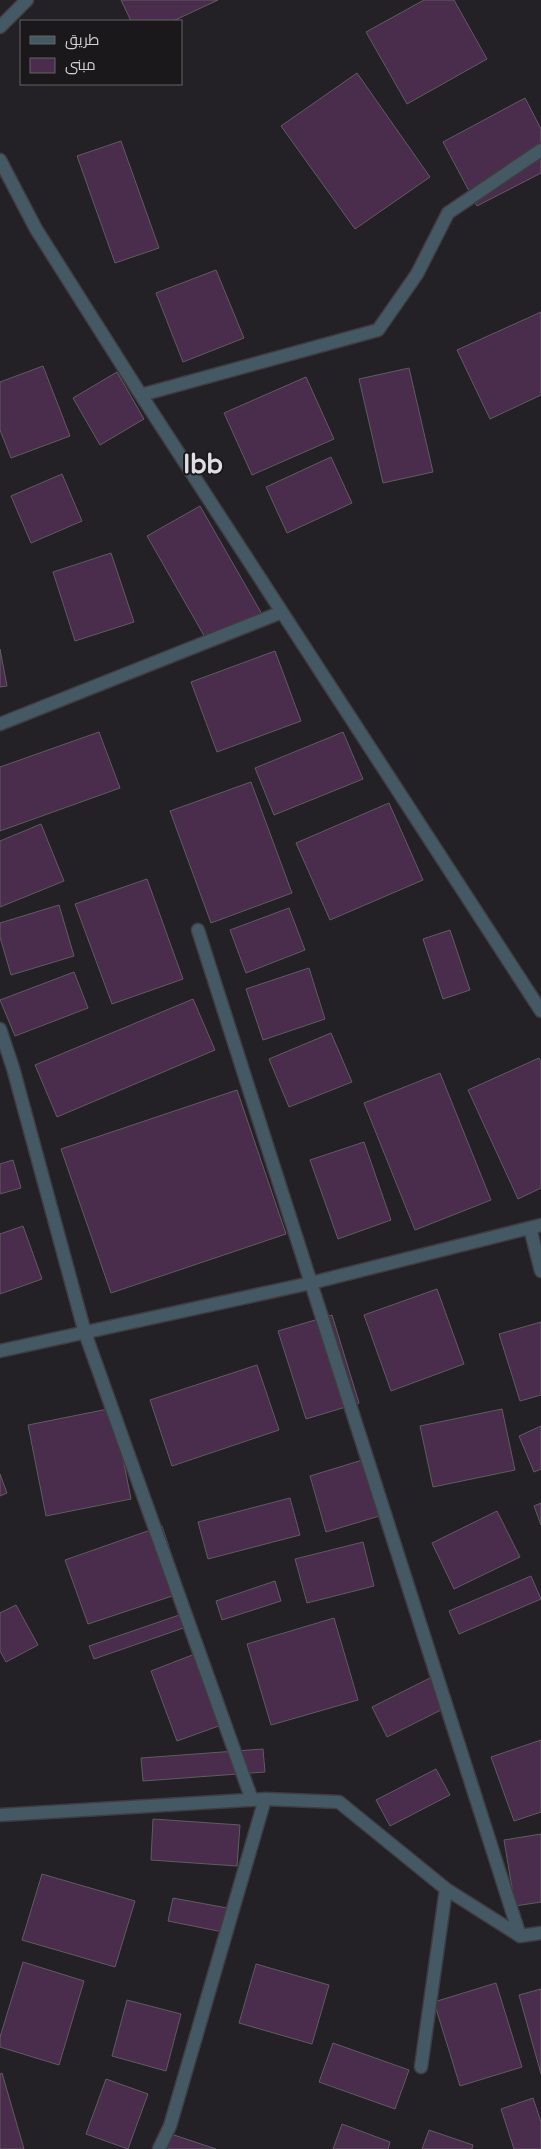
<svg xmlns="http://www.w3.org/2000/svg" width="541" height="2149" viewBox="0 0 541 2149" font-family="'Varela Round',Cairo,sans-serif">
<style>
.building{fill:#4a2c4d;stroke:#605c60}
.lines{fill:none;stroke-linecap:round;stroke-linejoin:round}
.street-casing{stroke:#3f3d41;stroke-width:15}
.street{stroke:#455965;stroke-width:12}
.labels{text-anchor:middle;stroke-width:4;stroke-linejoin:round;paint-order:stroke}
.town-label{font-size:26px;font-weight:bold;fill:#e0dee3;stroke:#1a181b}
</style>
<rect width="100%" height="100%" fill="#232125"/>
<path class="building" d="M121,0H218L173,21H131Z
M424,0H454L487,59L407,104L366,32Z
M357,73L430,177L355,229L281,126Z
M525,98L541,129V173L477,206L443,142Z
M121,141L159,248L115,263L77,156Z
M216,270L244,338L183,362L156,293Z
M541,312V395L490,419L457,350Z
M43,366L70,436L11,458L0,430V382Z
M409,368L433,472L383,483L359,379Z
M117,372L144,419L100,445L73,398Z
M306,377L334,439L252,475L224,413Z
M331,457L352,503L287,533L266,487Z
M62,474L82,521L31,543L11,496Z
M200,506L263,616L210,646L147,536Z
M111,553L134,622L75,641L53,572Z
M0,649L7,686L0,687Z
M275,651L301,721L217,752L191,682Z
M99,732L120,788L0,831V767Z
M343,732L363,779L274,815L255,768Z
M251,782L292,893L211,923L170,811Z
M389,803L423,880L330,920L296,843Z
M41,824L64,881L0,907V841Z
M147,879L183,979L112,1004L75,904Z
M59,905L74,956L11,975L0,937V923Z
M289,908L305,950L246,973L230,930Z
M450,930L470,990L443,999L423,939Z
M309,968L325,1019L263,1040L246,989Z
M74,972L88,1008L15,1036L0,1000Z
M193,999L215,1050L57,1117L35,1065Z
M331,1033L352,1082L289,1107L269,1059Z
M539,1058L541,1062V1188L518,1199L468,1090Z
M440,1073L491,1200L415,1230L364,1103Z
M237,1090L286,1234L111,1293L61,1149Z
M364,1142L391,1220L338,1239L310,1160Z
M13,1160L21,1188L0,1194V1164Z
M23,1226L42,1279L0,1294V1234Z
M437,1289L464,1364L391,1391L364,1315Z
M332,1315L359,1403L306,1419L278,1331Z
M541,1322V1395L520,1401L499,1334Z
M257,1365L279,1430L172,1466L150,1400Z
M113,1408L131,1499L46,1516L28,1425Z
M502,1409L515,1470L433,1487L420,1426Z
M541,1426V1469L534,1472L519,1436Z
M369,1458L386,1514L326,1532L310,1476Z
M0,1474L7,1493L0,1496Z
M290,1498L300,1535L208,1559L198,1522Z
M541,1503V1525L534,1506Z
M497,1511L520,1557L454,1589L432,1543Z
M162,1526L184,1592L88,1624L65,1560Z
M363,1542L374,1586L307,1603L295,1559Z
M531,1576L541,1599L459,1634L449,1611Z
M275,1581L281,1601L222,1620L216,1601Z
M16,1605L38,1645L6,1662L0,1651V1613Z
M188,1612L192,1625L94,1659L89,1646Z
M334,1618L358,1700L271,1725L247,1644Z
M200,1652L227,1723L177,1741L151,1671Z
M434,1676L449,1706L387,1737L372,1707Z
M541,1740V1812L514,1821L491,1757Z
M263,1749L265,1772L143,1781L141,1758Z
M436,1769L450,1795L390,1826L376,1800Z
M153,1819L240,1825L237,1866L151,1860Z
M541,1834V1902L515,1906L504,1840Z
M42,1874L135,1901L115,1967L22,1940Z
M173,1898L238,1910L233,1934L168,1921Z
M23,1962L84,1981L59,2065L0,2047V2037Z
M256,1964L329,1985L312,2044L239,2023Z
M496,1983L522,2067L460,2086L434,2002Z
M541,1989V2074L519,1995Z
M127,2000L181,2014L166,2071L112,2056Z
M333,2043L409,2070L395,2109L319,2082Z
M2,2073L24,2149H0V2074Z
M106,2079L148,2094L128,2149L86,2134Z
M533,2098L541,2122V2149H514L501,2109Z
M342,2124L390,2142L388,2149H333Z
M429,2130L473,2145L472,2149H422Z
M162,2131L216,2149H156Z"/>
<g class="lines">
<g class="street-casing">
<path id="street" d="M0,27L27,0
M0,160L36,229L141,395L541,1011
M141,395L378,330L417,274L448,213L541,150
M0,724L282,612
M198,930L520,1936
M0,1029L13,1068L85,1333L252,1800
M530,1228L541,1271
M0,1351L311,1283L541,1225
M0,1815L265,1799L339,1802L446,1889L520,1936L541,1933
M421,2067L446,1889
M159,2149L170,2126L265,1799"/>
</g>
<use href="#street" class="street"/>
</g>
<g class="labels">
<g class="town-label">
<text x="203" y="473">Ibb</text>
</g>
</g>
<rect x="20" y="20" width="162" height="65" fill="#1a181b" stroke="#646265"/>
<rect x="30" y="36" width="25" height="8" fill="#455965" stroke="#646265"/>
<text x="65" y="45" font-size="15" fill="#d3d1d4">طريق</text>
<rect x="30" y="58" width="25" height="15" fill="#4a2c4d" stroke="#646265"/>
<text x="65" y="70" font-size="15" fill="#d3d1d4">مبنى</text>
</svg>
